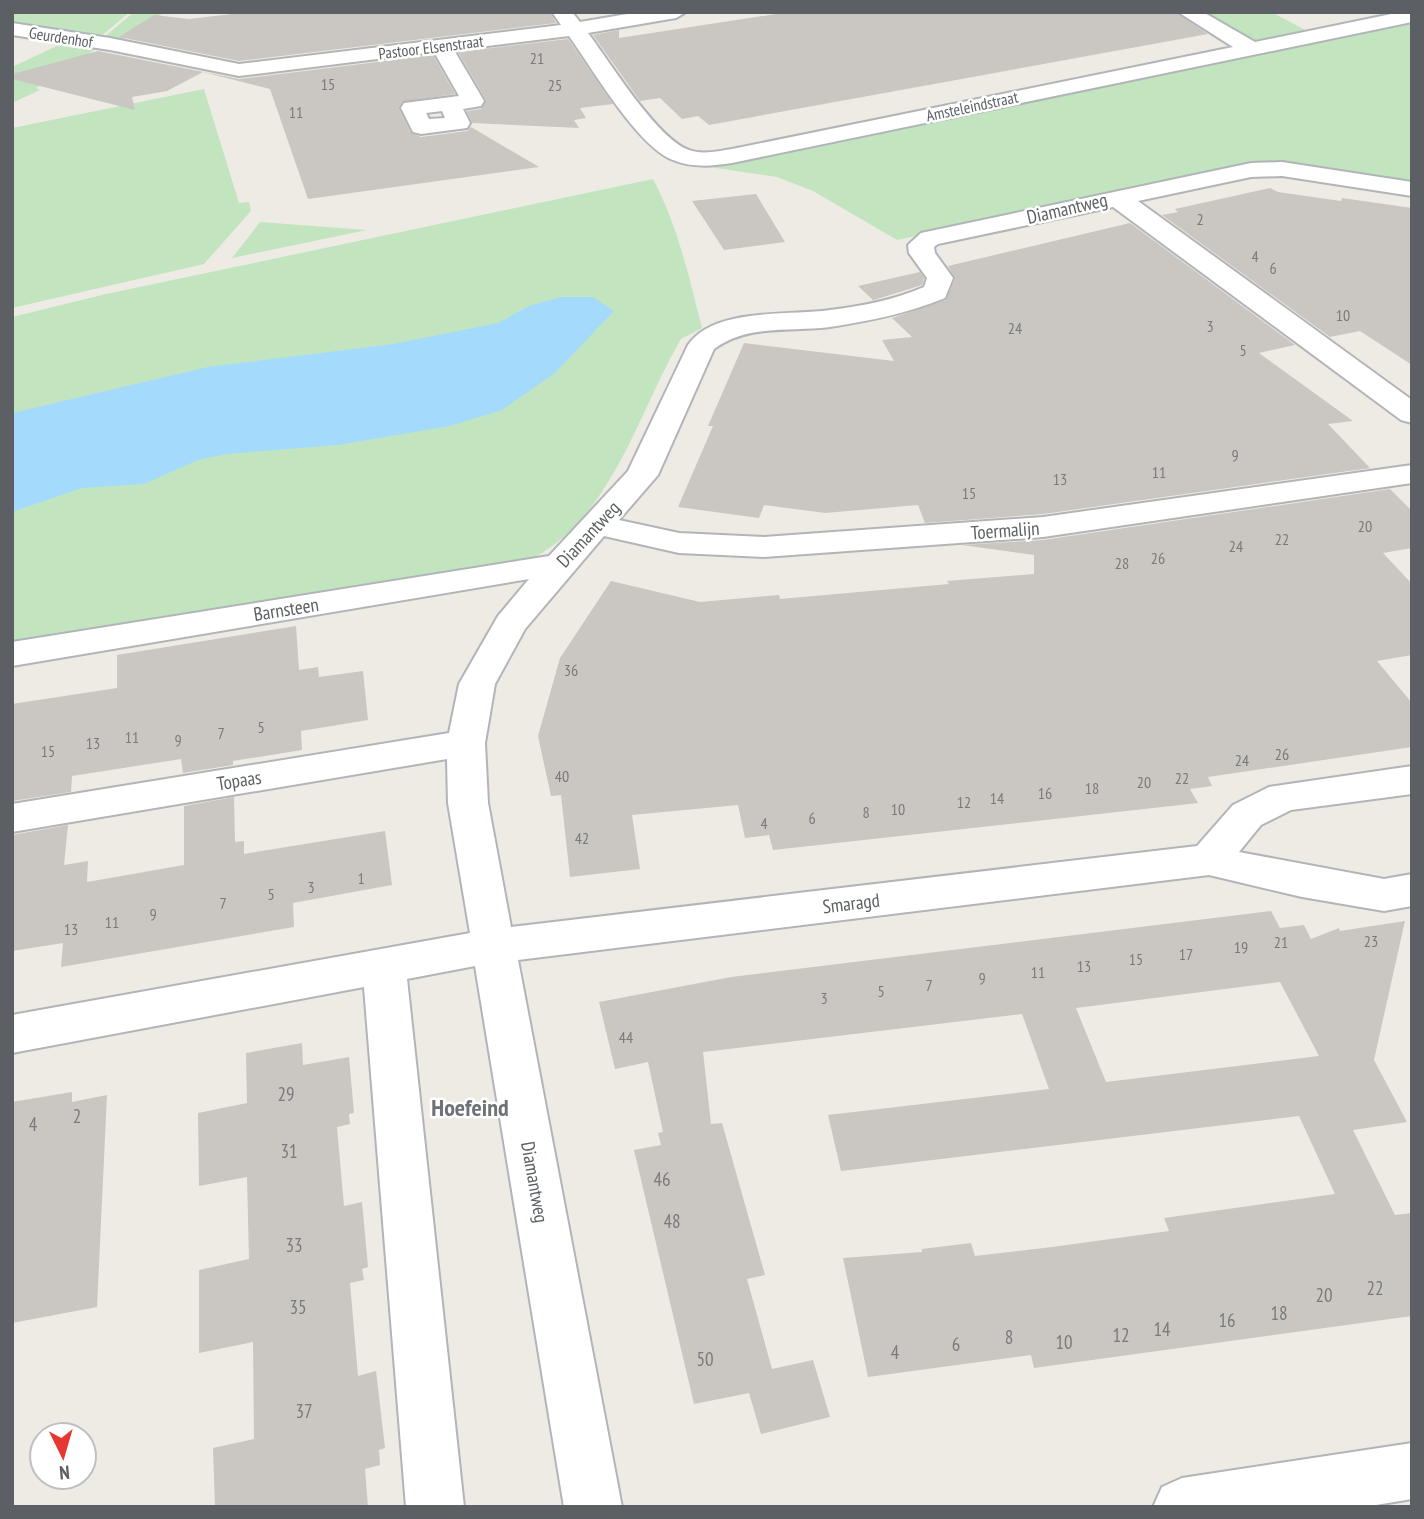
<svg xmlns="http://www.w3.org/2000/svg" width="1424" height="1519" viewBox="0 0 1424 1519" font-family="'PT Sans Narrow',sans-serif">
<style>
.green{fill:#c2e5c0}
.water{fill:#a4dbfd}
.building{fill:#cac6c1;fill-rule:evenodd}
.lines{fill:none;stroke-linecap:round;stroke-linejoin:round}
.minor-casing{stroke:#b1b5b8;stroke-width:4}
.minor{fill:#fff;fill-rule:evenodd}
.labels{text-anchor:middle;stroke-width:5;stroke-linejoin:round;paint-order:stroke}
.far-street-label{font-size:16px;fill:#5c6064;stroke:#fff}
.number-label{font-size:16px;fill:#787a7b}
.street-label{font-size:19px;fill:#5c6064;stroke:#fff}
.near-number-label{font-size:19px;fill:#787a7b}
.near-neighbourhood-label{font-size:24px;font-weight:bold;fill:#6d7276;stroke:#fff}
</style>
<rect width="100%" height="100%" fill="#eeebe4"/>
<path class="green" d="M12,12H130L100,37L12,25Z
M134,12H165L122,40L104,37Z
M1193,12H1271L1313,34L1266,44L1249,42Z
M1412,24V184L1224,170L897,240L813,191L777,177L709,167L1237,54L1271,52Z
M65,42L99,47L36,88L40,90L12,103V67Z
M204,89L239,203L249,202L251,211L204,264L12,308V128Z
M653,179C678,226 689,277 702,328L681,339C640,409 615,507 542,553C530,560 514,563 501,567L12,649V317L106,294Z
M260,222L367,230L232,258Z"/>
<path class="water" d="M561,297H593L614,311L555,373L502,410L450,426L338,445L227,454L198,460L144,484L82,488L12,512V413L208,367L393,344L498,323L529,306Z"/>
<path class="building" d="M249,12H550L556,23L239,61L119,37L154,15L189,19Z
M789,12H1175L1208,34L709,125L698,116L682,119L660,98L640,101L593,35L619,30V38Z
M568,39L613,104L580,108L586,118L574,120L579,128L472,123L467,111L481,109L486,100L458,52Z
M98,51L239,79L433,55L455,94L402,102L399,109L411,133L421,137L467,131L471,127L539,167L308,199L270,89L203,72L167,91L132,97L135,110L12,79V74Z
M1270,188L1278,192L1341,201L1342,198L1412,208V365L1360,331L1330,337L1162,215L1178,212L1175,209Z
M756,194L785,242L724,250L692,201Z
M1130,223L1295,345L1259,353L1353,421L1328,424L1370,468L1043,514L925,523L918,505L825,513L764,505L759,518L678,507L713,426H708L744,343L894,361L882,340L912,337L892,318L946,300L955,279L948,266Z
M920,272L924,278L922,285L877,299L873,300L858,286Z
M1390,489L1412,511V548L1383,553L1412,584V655L1377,661L1412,703V747L1208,777L1212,786L1190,789L1198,803L773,850L769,835L745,838L738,805L632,815L640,869L570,877L561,795L551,796L538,736L560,658L611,581L700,602L779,595L780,599L949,584L947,581L1034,574V555L962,545L1043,540Z
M296,626L299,670L318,667L319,677L363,671L368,720L301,731L302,750L233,761V765L183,773L181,759L72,776L71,792L12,801V704L117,688V655Z
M234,797L235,842L244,841V854L385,831L392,885L293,903L294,927L61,967L63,943L12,951V835L68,825L64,865L88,861L87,882L184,865V806Z
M1271,911L1280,928L1304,925L1311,939L1339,928L1340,931L1405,921L1374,1060L1407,1122L1353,1130L1395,1215L1412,1213V1316L1034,1368L1031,1355L868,1377L843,1258L922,1252V1249L971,1243L975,1256L1052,1247L1169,1231L1164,1218L1335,1194L1299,1116L841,1171L828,1115L1049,1089L1022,1014L703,1052L711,1124L722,1123L765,1275L747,1279L772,1369L813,1360L830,1417L761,1434L749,1393L694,1404L634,1150L661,1145L658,1133L663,1132L648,1062L615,1069L599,1002L731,977ZM1280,982L1319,1056L1106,1082L1076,1008Z
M302,1043L303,1065L349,1057L354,1113L349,1114L350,1124L337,1127L344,1206L362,1202L368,1267L362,1269L364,1280L350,1283L358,1376L376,1371L385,1448L379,1450L380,1465L365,1469L368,1507H215L213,1448L254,1439L253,1342L199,1353V1270L249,1259L247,1177L199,1186L198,1113L247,1103L246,1053Z
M72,1092V1102L107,1095L97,1307L12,1323V1102Z"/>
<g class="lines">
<g class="minor-casing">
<path id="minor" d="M552,12H572L580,22L639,12H686L676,18L588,33C610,62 657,139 689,150C702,155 719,151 732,149L1233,47L1178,12H1203L1255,42L1401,12H1412V22L732,163C712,166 692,168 673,160C638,147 592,68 569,36L454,50L484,101L481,106L463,109L470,123L467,128L421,134L413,132L401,108L404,103L459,96L434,52L239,76L110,50L12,35V23L110,38L239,64L561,25ZM442,111L445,118L429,119L426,113Z
M1282,162L1412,182V196L1282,176L1251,177L1138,201L1412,400V423L1401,420L1113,207L938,244L934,247L935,253L953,278L945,298C909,313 869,321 830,327C790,332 748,324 714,349L658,475L619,520L679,533L764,537L1043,517L1412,465V483L1043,537L764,557L679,553L604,536L525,629L495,684L485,743L488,803L511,927L1197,846L1233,805L1269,787L1412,766V794L1291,810L1261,825L1239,852L1384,879L1412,874V906L1384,911L1302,897L1209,875L518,960L622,1507H564L475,966L407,979L464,1507H406L364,987L12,1053V1015L470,933L448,803L447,759L12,832V804L449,733L459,684L498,616L529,579L12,666V642L549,556L628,471L688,345C714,307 789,316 830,310C862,306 894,300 924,287L927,278L909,253L908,245L921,233L1251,163Z
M1412,1443V1499L1364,1507H1153L1162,1487L1182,1478Z"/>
</g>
<use href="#minor" class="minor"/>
</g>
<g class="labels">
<g class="far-street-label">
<text transform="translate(61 37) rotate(9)" y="6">Geurdenhof</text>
<text transform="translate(431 47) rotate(-7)" y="6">Pastoor Elsenstraat</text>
<text transform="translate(972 106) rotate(-12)" y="6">Amsteleindstraat</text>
</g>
<g class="number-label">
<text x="537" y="64">21</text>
<text x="328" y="90">15</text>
<text x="555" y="91">25</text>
<text x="296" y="118">11</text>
<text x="1200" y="225">2</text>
<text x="1255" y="262">4</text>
<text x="1273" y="274">6</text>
<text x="1343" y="321">10</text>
<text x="1210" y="332">3</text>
<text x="1015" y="334">24</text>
<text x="1243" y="356">5</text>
<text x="1235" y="461">9</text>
<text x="1159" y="478">11</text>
<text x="1060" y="485">13</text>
<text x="969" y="499">15</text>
<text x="1365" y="532">20</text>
<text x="1282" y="545">22</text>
<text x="1236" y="552">24</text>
<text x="1158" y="564">26</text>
<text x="1122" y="569">28</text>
<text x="571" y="676">36</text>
<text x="261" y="733">5</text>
<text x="221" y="739">7</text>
<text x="132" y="743">11</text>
<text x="178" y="746">9</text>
<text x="93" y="749">13</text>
<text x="48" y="757">15</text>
<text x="1282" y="760">26</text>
<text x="1242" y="766">24</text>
<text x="562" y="782">40</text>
<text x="1182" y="784">22</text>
<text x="1144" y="788">20</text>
<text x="1092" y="794">18</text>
<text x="1045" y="799">16</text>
<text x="997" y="804">14</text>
<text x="964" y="808">12</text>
<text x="898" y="815">10</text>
<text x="866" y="818">8</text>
<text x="812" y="824">6</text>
<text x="764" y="829">4</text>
<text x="582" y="844">42</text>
<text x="361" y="884">1</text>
<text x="311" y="893">3</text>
<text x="271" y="900">5</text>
<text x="223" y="909">7</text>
<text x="153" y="920">9</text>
<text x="112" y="928">11</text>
<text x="71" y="935">13</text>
<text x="1371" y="947">23</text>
<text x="1281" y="948">21</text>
<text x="1241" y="953">19</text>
<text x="1186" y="960">17</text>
<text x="1136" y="965">15</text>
<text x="1084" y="972">13</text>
<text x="1038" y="978">11</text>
<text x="982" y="984">9</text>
<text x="929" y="991">7</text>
<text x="881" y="997">5</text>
<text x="824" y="1004">3</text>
<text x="626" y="1043">44</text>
</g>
<g class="street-label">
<text transform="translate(1067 208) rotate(-13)" y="7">Diamantweg</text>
<text transform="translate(1005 530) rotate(-4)" y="7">Toermalijn</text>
<text transform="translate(588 534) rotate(-47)" y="7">Diamantweg</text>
<text transform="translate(286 609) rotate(-9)" y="7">Barnsteen</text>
<text transform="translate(239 780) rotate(-9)" y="7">Topaas</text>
<text transform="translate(851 903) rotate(-7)" y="7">Smaragd</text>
<text transform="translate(535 1182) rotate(80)" y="7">Diamantweg</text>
</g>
<g class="near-number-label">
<text x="286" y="1101">29</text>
<text x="77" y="1123">2</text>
<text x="33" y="1131">4</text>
<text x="289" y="1158">31</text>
<text x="662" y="1186">46</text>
<text x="672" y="1228">48</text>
<text x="294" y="1252">33</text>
<text x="1375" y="1295">22</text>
<text x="1324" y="1302">20</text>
<text x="298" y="1314">35</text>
<text x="1279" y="1320">18</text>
<text x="1227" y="1327">16</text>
<text x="1162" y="1336">14</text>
<text x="1121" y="1342">12</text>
<text x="1009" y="1344">8</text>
<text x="1064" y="1349">10</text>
<text x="956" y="1351">6</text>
<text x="895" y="1359">4</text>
<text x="705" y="1366">50</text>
<text x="304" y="1418">37</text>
</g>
<g class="near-neighbourhood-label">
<text x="470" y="1116">Hoefeind</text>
</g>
</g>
<rect width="1424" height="1519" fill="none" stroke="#5c6064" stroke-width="28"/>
<g transform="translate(63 1456) rotate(175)"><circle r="33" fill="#ffffff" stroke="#bebfc1" stroke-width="2"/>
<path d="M0-5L12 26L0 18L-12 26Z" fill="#e63732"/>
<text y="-10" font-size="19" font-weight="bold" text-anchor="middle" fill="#5c6064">N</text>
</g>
</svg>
